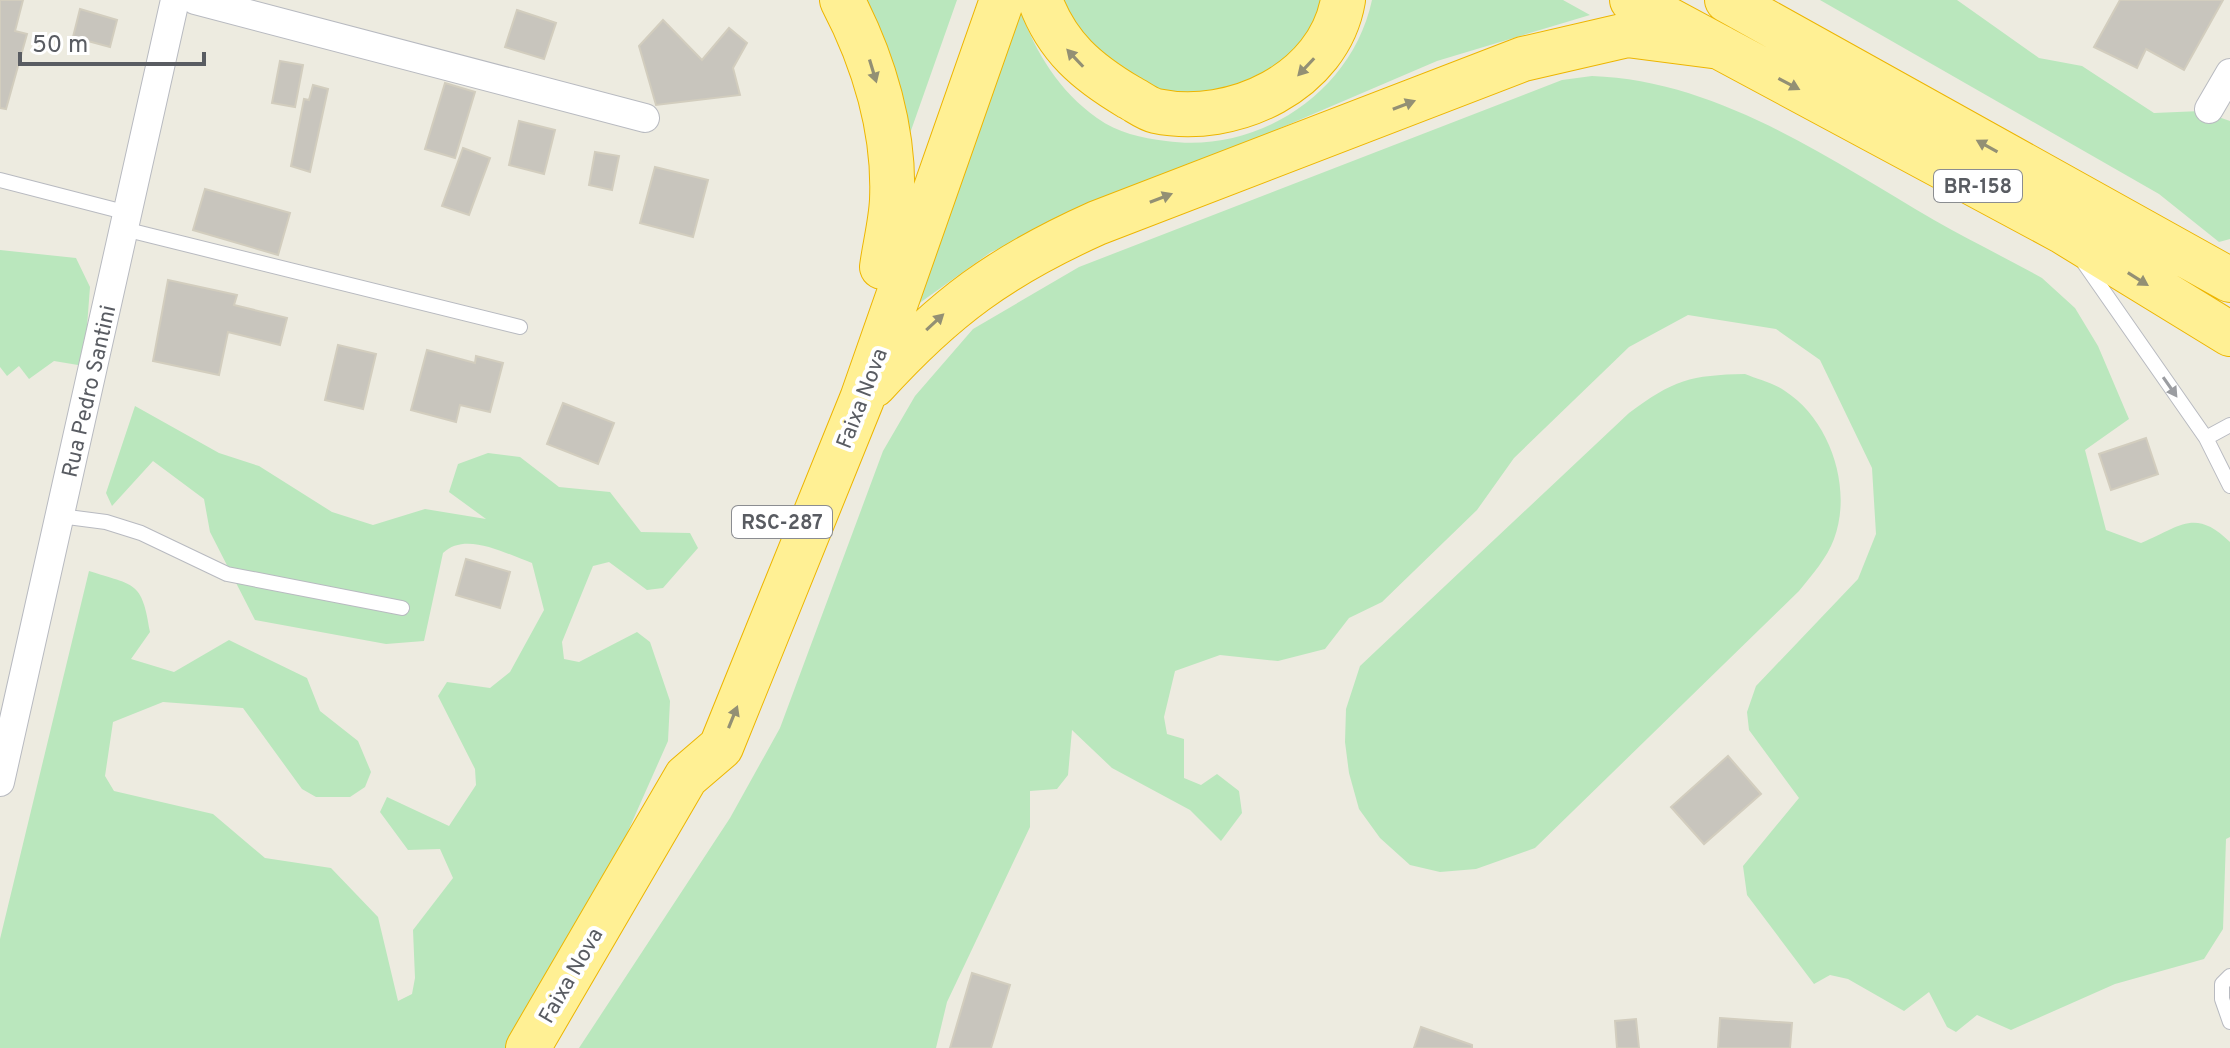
<svg xmlns="http://www.w3.org/2000/svg" width="2230" height="1048" viewBox="0 0 2230 1048" font-family="Overpass,sans-serif">
<style>
.green{fill:#bae7bd}
.building{fill:#c8c5bd;stroke:#d2cdbe;stroke-width:2}
.lines{fill:none;stroke-linecap:round;stroke-linejoin:round}
.service-casing{stroke:#b8bac0;stroke-width:16}
.minor-casing{stroke:#b8bac0;stroke-width:30}
.trunk-casing{stroke:#edb500;stroke-width:46}
.service{stroke:#fff;stroke-width:14}
.minor{stroke:#fff;stroke-width:28}
.trunk{stroke:#fff094;stroke-width:44}
.oneway{fill:#939074}
.oneway2{fill:#9b9da1}
.labels{text-anchor:middle;stroke-width:8;stroke-linejoin:round;paint-order:stroke}
.shield{fill:#fff;stroke:#8b8d91;stroke-width:2}
.shield-label{font-size:20px;font-weight:bold;fill:#595c62}
.street-label{font-size:22px;fill:#595c62;stroke:#fff}
</style>
<rect width="100%" height="100%" fill="#edebe0"/>
<path class="green" d="M854,0H957L902,156Z
M1058,0H1324L1322,29L1271,75L1189,105L1138,89L1082,36Z
M1372,0H1563L1590,15L1437,61L991,252L914,307L1020,10C1036,53 1059,91 1097,118C1118,133 1141,138 1166,141C1258,154 1352,93 1372,0Z
M1820,0H1957L2039,58L2082,66L2154,113L2201,111L2230,121V239L2219,242L2159,194Z
M1592,76C1717,80 1830,159 1934,220C1969,240 2006,258 2042,278L2075,308L2098,346L2129,419L2085,450L2106,530L2141,543C2181,526 2195,508 2230,542V837L2226,839L2223,929L2204,959L2115,984L2011,1030L1977,1015L1956,1032L1947,1027L1929,992L1904,1011L1848,979L1830,975L1814,984L1747,895L1743,866L1799,798L1749,730L1747,712L1756,686L1858,579L1876,534L1872,468L1820,360L1776,329L1688,315L1629,347L1514,458L1477,510L1382,602L1349,618L1325,649L1278,661L1220,655L1175,671L1164,717L1167,734L1184,739V778L1201,785L1217,774L1239,791L1242,813L1221,841L1190,810L1112,768L1072,730L1068,775L1057,789L1030,791V827L947,1002L936,1048H579L730,818L780,728L883,451L915,396L973,329L1079,267L1562,80Z
M0,250L76,258L90,287L84,366L54,361L29,379L19,366L7,376L0,367Z
M1745,374C1757,379 1774,383 1785,391C1830,420 1853,488 1834,539C1827,558 1812,575 1799,591L1535,848L1476,869L1440,872L1410,865L1380,838L1359,809L1349,773L1345,742L1346,709L1360,666L1629,413C1673,380 1691,375 1745,374Z
M135,406L219,453L259,466L332,512L373,525L425,509L486,519L449,492L458,464L488,453L520,457L559,487L610,492L641,532L690,533L698,548L663,588L647,590L609,562L593,566L562,642L564,659L579,662L637,632L650,642L670,701L668,741L609,874L570,931L508,1048H0V939L89,571C135,586 142,580 150,632L131,659L174,672L229,640L307,678L320,711L358,741L371,772L365,787L350,797H316L302,789L243,708L163,702L113,722L105,776L114,791L213,814L265,858L331,868L378,917L398,1001L412,994L415,978L413,930L453,878L440,849L408,850L380,812L387,797L449,826L476,785L475,769L438,696L447,682L490,688L510,672L544,610L532,563C506,554 466,531 443,553L424,641L386,644L255,620L210,532L204,499L153,461L112,506L106,493Z"/>
<path class="building" d="M0,0H23L15,31L27,34L6,109L0,108Z
M2120,0H2223L2184,70L2146,49L2137,68L2094,47Z
M80,9L117,20L110,47L73,37Z
M517,10L556,23L544,59L505,47Z
M663,20L702,60L729,28L747,43L733,68L740,95L656,105L639,46Z
M280,61L303,65L295,107L272,103Z
M445,83L475,92L455,158L425,149Z
M313,85L328,89L310,172L291,166L304,99L309,100Z
M519,121L555,130L544,174L509,165Z
M463,148L490,158L469,215L442,206Z
M595,152L619,156L612,190L589,185Z
M655,167L708,180L693,237L640,223Z
M205,189L290,213L278,255L193,230Z
M168,280L237,295L234,305L287,318L280,345L228,332L219,375L153,361Z
M338,345L376,354L363,409L325,400Z
M427,350L475,363L476,356L503,363L490,412L460,405L456,422L411,410Z
M563,403L614,423L598,464L547,444Z
M2146,438L2158,474L2111,490L2099,454Z
M466,559L510,572L500,608L456,595Z
M1728,756L1761,794L1704,844L1671,807Z
M972,973L1010,985L991,1048H950Z
M1720,1018L1792,1023L1790,1048H1718Z
M1636,1019L1639,1048H1617L1615,1021Z
M1421,1027L1472,1045V1048H1414Z"/>
<g class="lines">
<g class="service-casing">
<path id="service" d="M0,180L128,213
M124,229L520,327
M2084,263L2206,438L2230,486
M2206,438L2230,425
M60,516L106,522L141,533L227,574L402,608
M2230,976L2222,984V999L2230,1022"/>
</g>
<g class="minor-casing">
<path id="minor" d="M195,0L645,118
M2209,109L2230,73
M0,782L175,0"/>
</g>
<g class="trunk-casing">
<path id="trunk" d="M842,0C874,61 895,131 892,200C891,222 885,245 882,267
M1040,0C1057,47 1087,72 1129,97C1137,101 1147,109 1156,111C1233,127 1329,82 1343,0
M1632,0L2062,231L2230,334
M1727,0L2230,280
M874,385C945,307 1001,266 1097,223L1523,59L1627,35L1720,47
M528,1048L686,777L721,747L862,399L1002,0"/>
</g>
<use href="#service" class="service"/>
<use href="#minor" class="minor"/>
<use href="#trunk" class="trunk"/>
</g>
<defs><path id="oneway-solid" d="M-6-.8H1V-3.2L6.5 0L1 3.2V.8H-6Z" transform="scale(2)"/></defs>
<g class="oneway">
<use href="#oneway-solid" transform="translate(1075 58) rotate(-133)"/>
<use href="#oneway-solid" transform="translate(1306 67) rotate(133)"/>
<use href="#oneway-solid" transform="translate(873 71) rotate(73)"/>
<use href="#oneway-solid" transform="translate(1789 84) rotate(28)"/>
<use href="#oneway-solid" transform="translate(1404 105) rotate(-21)"/>
<use href="#oneway-solid" transform="translate(1987 146) rotate(-151)"/>
<use href="#oneway-solid" transform="translate(1161 198) rotate(-21)"/>
<use href="#oneway-solid" transform="translate(2138 279) rotate(32)"/>
<use href="#oneway-solid" transform="translate(935 322) rotate(-43)"/>
<use href="#oneway-solid" transform="translate(733 717) rotate(-68)"/>
</g>
<use class="oneway2" href="#oneway-solid" transform="translate(2170 387) rotate(55)"/>
<g class="labels">
<g class="shield">
<rect x="1934" y="170" width="88" height="32" rx="6"/>
<rect x="732" y="506" width="100" height="32" rx="6"/>
</g>
<g class="shield-label">
<text x="1978" y="193">BR-158</text>
<text x="782" y="529">RSC-287</text>
</g>
<g class="street-label">
<text transform="translate(88 391) rotate(-77)" y="8">Rua Pedro Santini</text>
<text transform="translate(861 398) rotate(-69)" y="8">Faixa Nova</text>
<text transform="translate(570 975) rotate(-60)" y="8">Faixa Nova</text>
</g>
</g>
<path d="M20 52v12h184v-12" fill="none" stroke="#595c62" stroke-width="4"/>
<text x="32" y="52" font-size="24" fill="#595c62" stroke="#ffffff" stroke-width="6" paint-order="stroke">50 m</text>
</svg>
